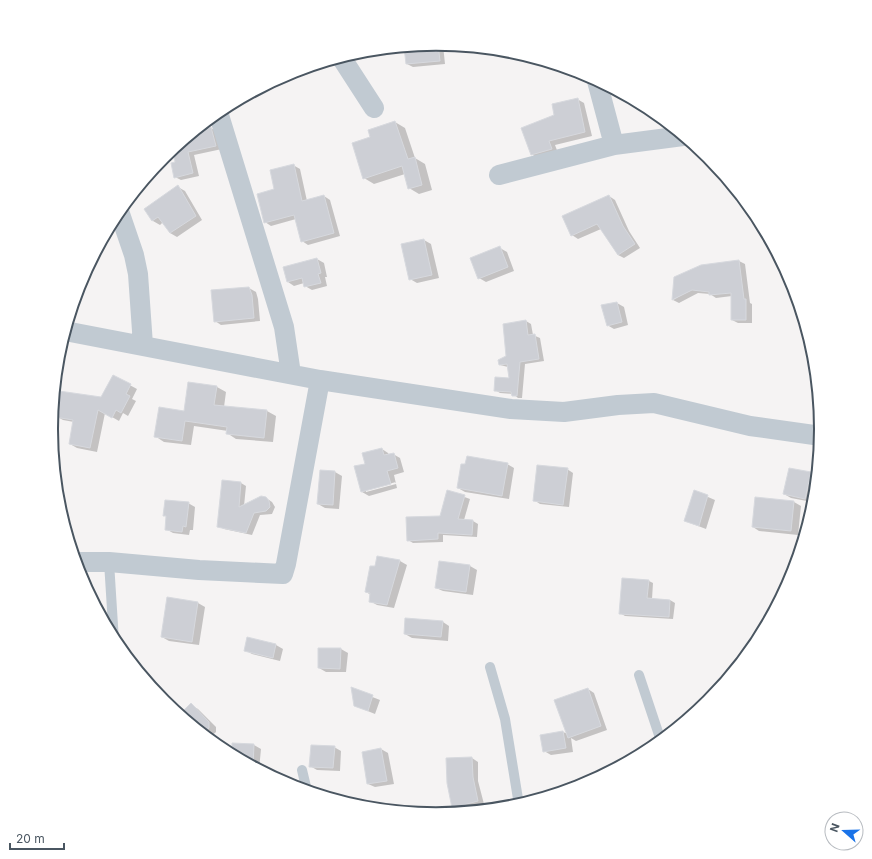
<svg xmlns="http://www.w3.org/2000/svg" width="872" height="859" viewBox="0 0 872 859" font-family="Inter,sans-serif">
<style>
.shadow{fill:#0003;fill-rule:evenodd}
.building{fill:#cdcfd5;stroke:#d7d9de}
.lines{fill:none;stroke-linecap:round;stroke-linejoin:round}
.lane{stroke:#c1cad2;stroke-width:10}
.street{stroke:#c1cad2;stroke-width:20}
.rim{fill:none;stroke:#4a5661;stroke-width:2}
</style>
<rect width="100%" height="100%" fill="#f5f3f3"/>
<path class="shadow" d="M436,44L443,45L445,64L413,67L407,64L405,47Z
M577,99L584,103L592,136L555,145L558,153L538,158L531,154L555,116Z
M395,122L405,128L415,158L425,164L432,190L419,194L409,188L405,174L374,184L364,178L371,138Z
M205,123L206,129L211,128L217,132L222,149L194,155L199,176L181,180L175,177L176,162L173,149Z
M293,165L300,169L307,201L324,196L330,200L340,236L308,245L302,241L296,219L271,226L265,222L276,190Z
M178,187L185,191L202,220L177,237L170,233L163,222L160,225L153,221L145,209Z
M609,196L615,200L629,231L640,248L624,258L618,255L601,229L578,239L572,235Z
M424,240L431,244L439,278L417,283L410,279Z
M500,248L507,252L514,271L486,282L479,278Z
M317,259L324,263L327,277H325L327,286L312,290L305,286L304,283L294,286L288,282Z
M739,261L745,264L750,303L752,304V323H738L732,320V296L716,298L710,294L698,293L679,303L673,300Z
M249,288L256,292L258,299L260,321L221,325L215,321Z
M617,303L624,307L628,325L614,329L607,325Z
M526,321L531,324L533,335L540,338L544,361L525,364L522,398H518L513,394L500,393L495,390L510,379L508,367L500,365L507,357Z
M113,376L137,389L132,399L136,401L128,416L123,413L119,421L105,413L97,452L77,448L70,444L74,422L63,420L56,416L101,398Z
M217,387L226,392L224,407L267,411L276,416L273,442L236,439L227,433L228,431L194,426L191,445L164,442L155,436Z
M382,449L388,453L389,455L393,454L400,458L404,472L394,475L397,488L369,496L362,492L356,467L366,464ZM396,482V484L366,492V490Z
M507,464L514,468L509,499L465,492L458,488L466,465Z
M567,469L573,473L569,507L540,504L534,500Z
M321,471L335,472L342,476L339,509L325,508L318,504Z
M810,473L817,477L812,502L791,498L784,494Z
M223,481L241,483L246,486L244,506L266,498L272,502L275,507L272,514L260,515L252,535L224,529L218,526Z
M448,491L470,499L464,520L473,521L478,524L477,537L443,535V542L413,543L408,540L441,517Z
M694,491L715,500L706,529L685,521Z
M756,498L794,502L801,506L798,535L759,531L753,527Z
M188,503L195,507L193,530H190L189,535L173,533L166,529L167,517L164,515Z
M378,557L400,561L407,565L394,608L377,605L370,601L371,595L366,592Z
M470,566L477,570L473,595L443,591L436,588Z
M787,579H791L787,587Z
M649,581L653,583L652,599L670,600L675,603L673,619L625,616L620,613Z
M168,598L198,603L205,607L199,645L169,641L162,637Z
M443,622L449,626L448,641L412,638L405,634Z
M276,645L283,649L280,661L252,654L245,650Z
M341,649L348,653L346,672H326L319,668Z
M352,689L380,700L375,714L355,706Z
M588,689L594,693L607,730L576,741L571,738L573,752L551,755L544,751L542,735L563,732L568,734Z
M191,705L198,709L216,727V732L208,739L180,716Z
M233,744L254,745L261,749L259,770L233,756Z
M334,747L341,751L340,771L317,770L310,766Z
M381,749L388,753L394,784L375,787L368,784L363,753Z
M472,758L478,762V781L484,804L459,810L453,807L447,759Z"/>
<path class="building" d="M438,44L440,61L406,64L404,47Z
M578,98L585,132L549,141L552,149L531,155L521,128L554,115L552,104Z
M395,121L408,159L415,157L422,185L408,189L402,166L363,179L352,143L370,137L368,130Z
M211,127L216,146L188,152L193,173L174,178L171,163L175,162L174,155L163,157L195,131Z
M294,164L302,201L324,195L334,233L301,242L294,215L264,223L257,194L274,189L270,170Z
M178,185L196,216L170,233L158,217L152,221L144,209Z
M609,195L623,226L635,244L618,255L597,224L571,236L562,216Z
M424,239L432,275L409,280L401,244Z
M500,246L508,267L478,279L470,258Z
M317,258L321,273L318,274L321,283L304,287L302,278L287,282L283,267Z
M739,260L744,299H746V320H731V293L709,295V292L692,290L672,300L674,277L701,265Z
M249,287L252,295L254,318L214,322L211,290Z
M617,302L622,322L607,326L601,305Z
M526,320L528,335L535,334L539,359L520,362L517,396H512L511,392L494,391L495,377L509,378L507,364L499,365L498,360L506,356L503,324Z
M113,375L131,384L126,394L130,396L121,413L116,410L112,418L98,410L90,448L69,444L73,420L55,417L59,391L101,397Z
M188,382L217,386L214,405L267,410L264,438L226,434L227,427L185,421L182,441L154,437L159,407L184,411Z
M382,448L384,455L394,453L398,468L387,471L391,484L361,492L354,466L365,464L362,453Z
M467,456L508,463L502,496L457,488L461,464H465Z
M537,465L568,468L563,505L533,501Z
M789,468L811,472L805,499L783,494Z
M320,470L335,471L333,505L317,504Z
M222,480L241,482L239,507L261,496L266,497L269,501L270,507L266,511L254,513L246,533L217,527Z
M447,490L465,495L458,519L473,520L472,535L438,533V539L407,541L406,517L440,516Z
M694,490L708,495L699,526L684,521Z
M755,497L794,501L791,531L752,527Z
M165,500L189,502L186,527L183,526L182,532L165,530L166,516H163Z
M377,556L400,560L387,605L369,602L370,593L365,592L370,566H375Z
M439,561L470,565L466,592L435,588Z
M622,578L649,580L647,598L670,600L669,617L619,614Z
M167,597L198,602L192,642L161,637Z
M405,618L443,621L441,637L404,634Z
M247,637L276,644L273,658L244,651Z
M318,648H341L340,669L318,668Z
M351,687L373,695L368,711L354,706Z
M588,688L601,726L568,738L554,700Z
M191,703L209,722V728L203,734L179,715Z
M563,731L566,748L543,752L540,735Z
M232,743L254,744L253,767L232,755Z
M311,745L335,746L333,768L309,767Z
M381,748L387,781L367,784L362,752Z
M472,757L473,777L478,801L452,808L447,783L446,758Z"/>
<g class="lines">
<path class="lane" d="M109,562L114,641
M490,667L505,719L519,805
M639,675L661,741
M302,770L307,791"/>
<path class="street" d="M341,57L374,108
M597,81L614,145L683,136
M218,112L284,327L291,374
M499,175L614,145
M119,211L134,255L138,274L143,345
M65,331L320,380L511,409L564,412L618,405L654,403L750,426L821,436
M75,562H109L199,570L283,574L286,564L320,380"/>
</g>
<path d="M0 0H872V859H0ZM58 429a378 378 0 1 1 756 0a378 378 0 1 1-756 0Z" fill="#fff" fill-rule="evenodd"/>
<path class="rim" d="M58 429a378 378 0 1 1 756 0a378 378 0 1 1-756 0Z"/>
<g transform="translate(844 831) rotate(290)"><circle r="19" fill="#ffffff" stroke="#b7bbc0"/>
<path d="M0-3L7 15L0 10L-7 15Z" fill="#1a73e8"/>
<text y="-6" font-size="11" font-weight="bold" text-anchor="middle" fill="#4a5661">N</text>
</g>
<path d="M10 843v6h54v-6" fill="none" stroke="#4a5661" stroke-width="2"/>
<text x="16" y="843" font-size="12" fill="#4a5661" stroke="#ffffff" stroke-width="3" paint-order="stroke">20 m</text>
</svg>
